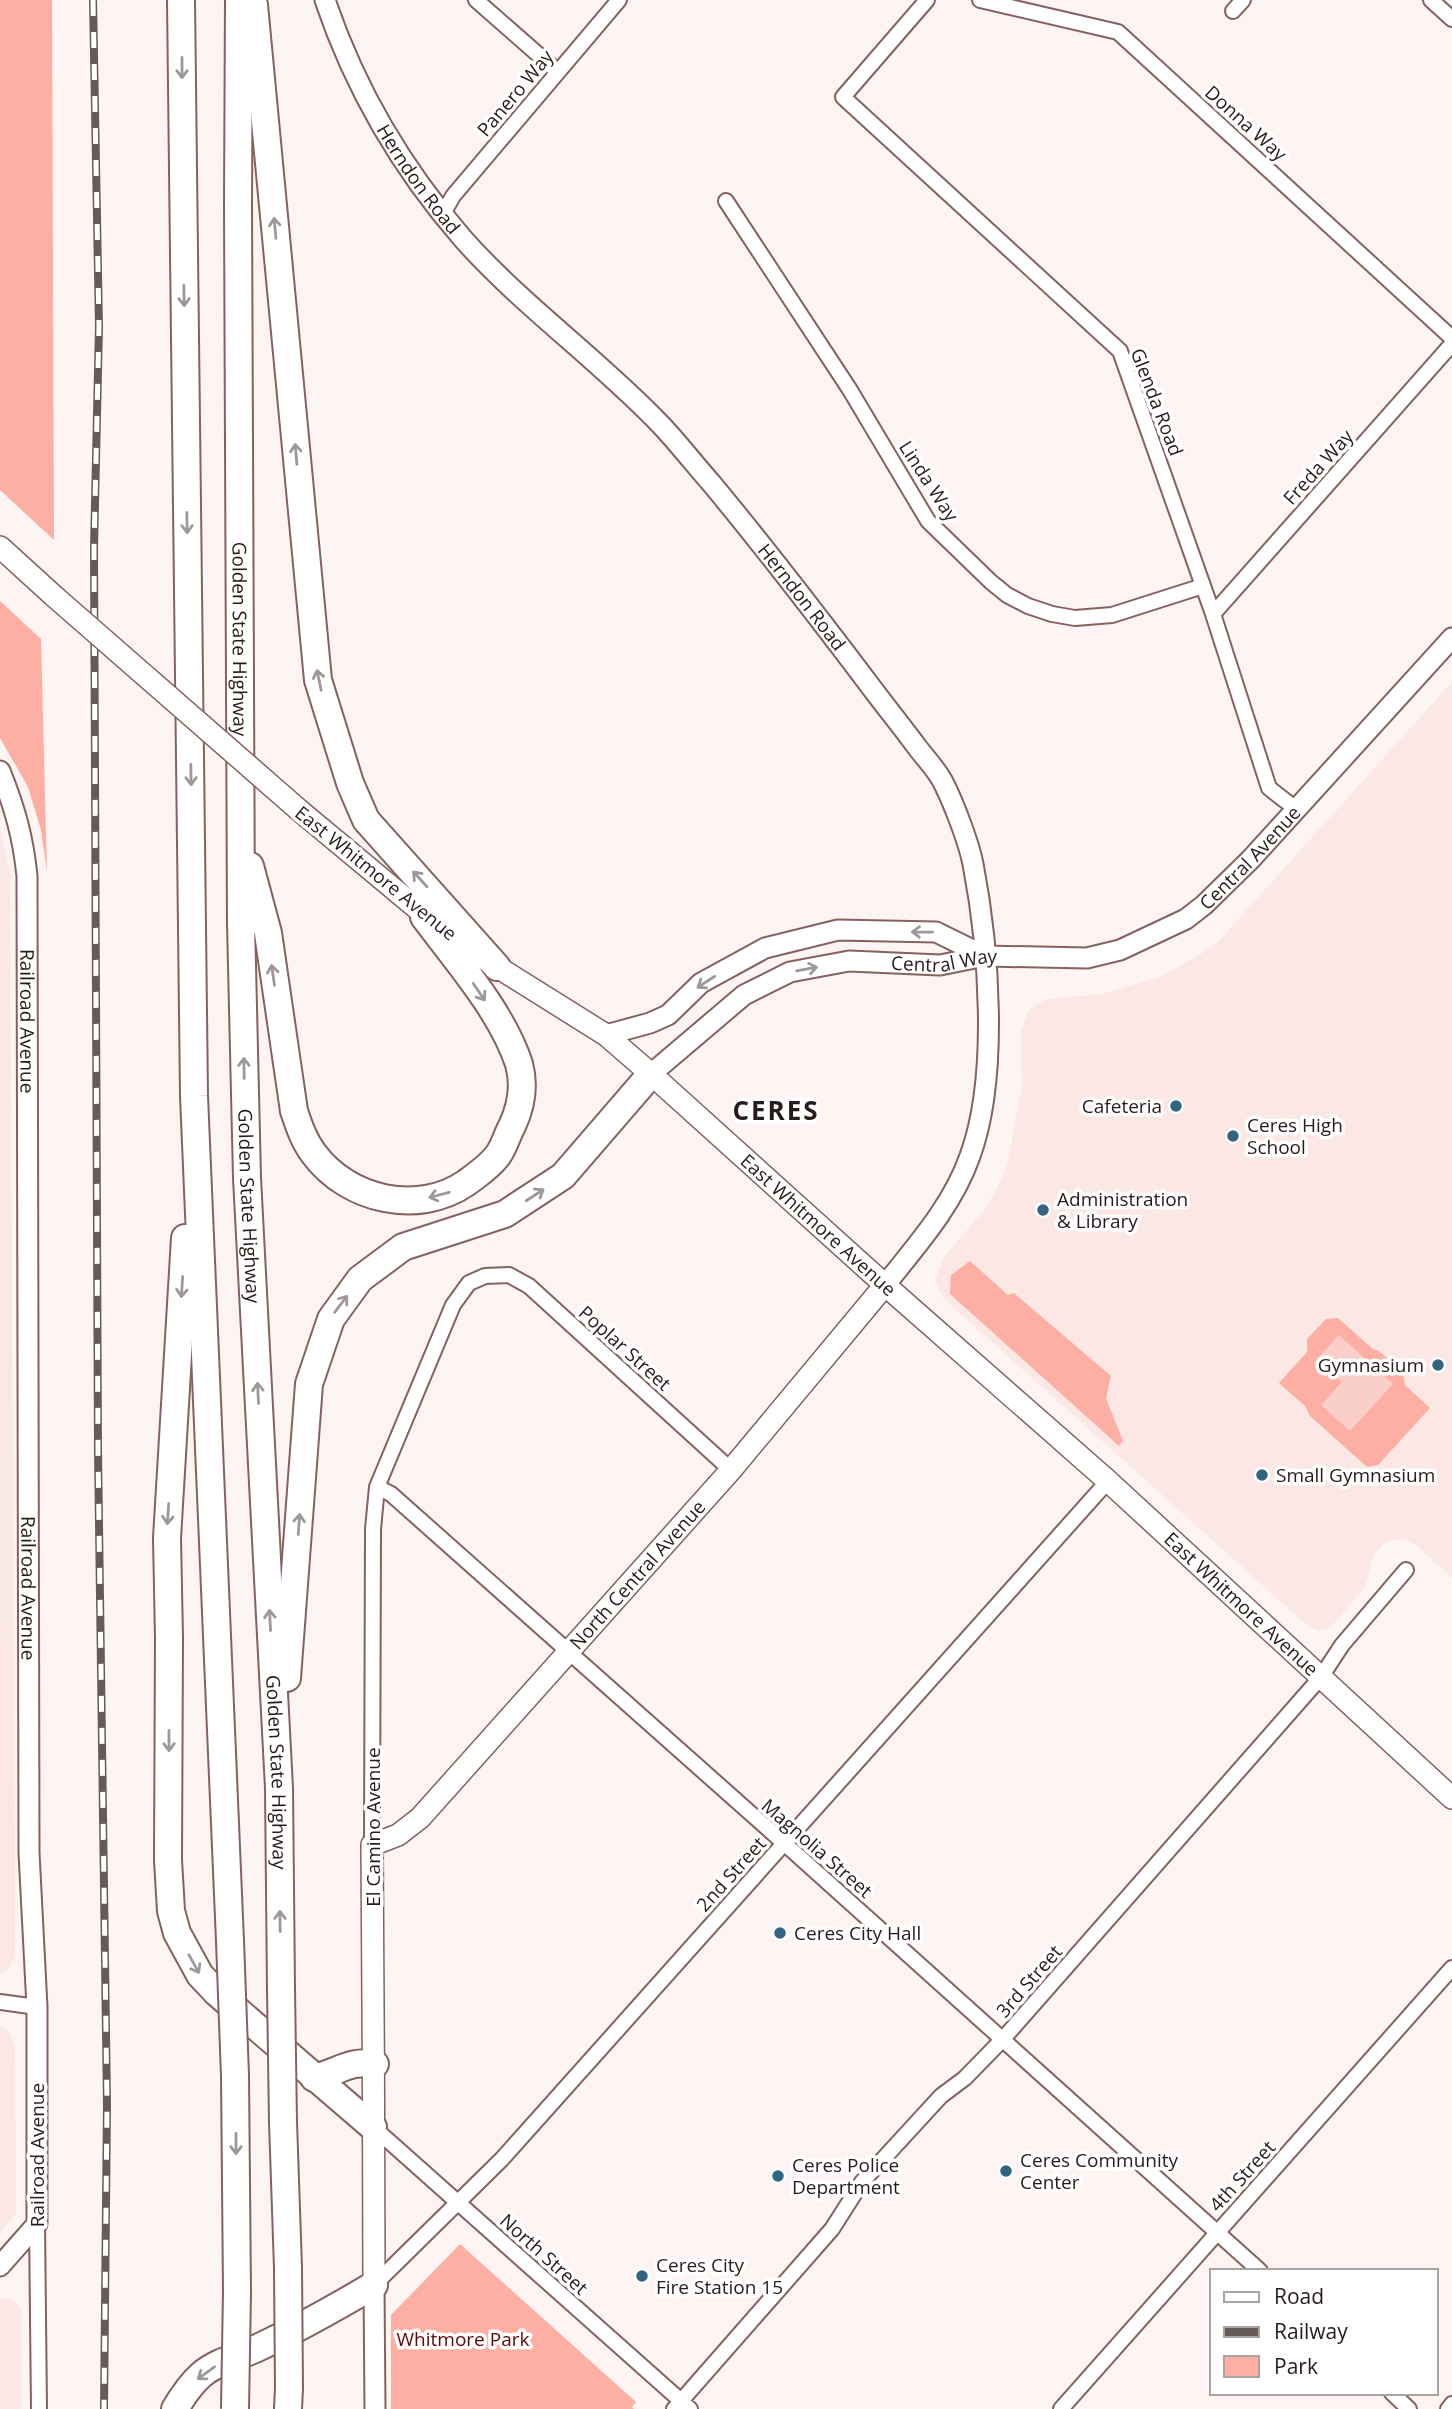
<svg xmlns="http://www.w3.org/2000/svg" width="1452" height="2409" viewBox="0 0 1452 2409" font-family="'Open Sans',sans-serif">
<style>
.built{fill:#fbe7e4}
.green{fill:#feafa4}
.water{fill:#facfc9}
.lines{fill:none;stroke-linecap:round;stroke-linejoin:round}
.minor-casing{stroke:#86625d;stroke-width:18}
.tertiary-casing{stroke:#86625d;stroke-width:23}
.secondary-casing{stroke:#86625d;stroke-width:24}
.motorway-casing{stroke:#86625d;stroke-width:30}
.minor{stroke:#fff;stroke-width:14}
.tertiary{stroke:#fff;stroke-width:19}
.secondary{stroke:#fff;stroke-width:21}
.motorway{stroke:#fff;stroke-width:26}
.rail-casing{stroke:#675b59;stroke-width:8}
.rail{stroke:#fff;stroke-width:5;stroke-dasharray:16;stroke-linecap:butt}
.secondary-bridge-casing{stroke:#86625d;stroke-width:24;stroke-linecap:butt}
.motorway-bridge-casing{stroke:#86625d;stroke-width:30;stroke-linecap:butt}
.secondary-bridge{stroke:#fff;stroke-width:21}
.motorway-bridge{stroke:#fff;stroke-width:26}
.oneway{stroke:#9f9898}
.poi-dot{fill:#336482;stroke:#fff;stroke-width:2.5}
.labels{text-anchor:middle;stroke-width:7;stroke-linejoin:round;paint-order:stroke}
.street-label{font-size:19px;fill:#291b19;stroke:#fff}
.poi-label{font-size:19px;fill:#291b19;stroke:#fff;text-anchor:start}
.park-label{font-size:19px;fill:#630606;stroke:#fff}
.district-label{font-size:26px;font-weight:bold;letter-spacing:2px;fill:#291b19;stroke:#fff}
</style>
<rect width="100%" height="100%" fill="#fdf4f3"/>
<path class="built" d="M1452,682V1578L1415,1544L1403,1539L1391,1540L1384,1544L1374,1554L1365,1587L1330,1628L1319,1631L1309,1627L943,1298L935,1280L944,1257L986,1208L1002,1179L1009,1157L1022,1086L1021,1030L1030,1009L1047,999L1102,994L1159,977L1195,958L1219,941Z
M0,826L10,873L15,1956L7,1971L0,1974Z
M0,2025L9,2032L15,2047L16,2214L0,2232Z
M7,2298L16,2303L22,2312L21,2409H0V2299Z"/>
<path class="green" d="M0,0H52L54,540L0,490Z
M0,601L41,639L47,872L41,830L28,787L0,738Z
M970,1261L1008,1295L1014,1293L1111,1376L1106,1398L1123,1441L1119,1446L950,1294L951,1275Z
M1338,1318L1373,1349L1379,1351L1403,1371L1405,1385L1430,1408L1378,1465L1367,1467L1310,1416L1305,1406L1279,1383L1307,1352V1339L1326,1319Z
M460,2244L636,2402L632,2407L634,2409H391V2315Z"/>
<path class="water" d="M1339,1335L1393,1384L1350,1431L1321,1405L1342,1382L1317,1359Z"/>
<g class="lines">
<g class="minor-casing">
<path id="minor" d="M476,0L558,72
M927,0L843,97L1120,351L1213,614L1269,788L1296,809
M980,0L1118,32L1452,338
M1431,0L1452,19
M1233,11L1243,0
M726,201L850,390L928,521L991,582L1007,595L1028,606L1052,614L1075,618L1112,615L1203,586
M443,214L453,196L619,0
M1213,614L1452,344
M377,1487L391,1494L784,1843L1260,2271
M372,1845L373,1529L377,1487L453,1305L469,1283L485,1276L509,1275L529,1286L731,1470
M0,2002L37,2007
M373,2127L690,2409
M37,2224L39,2409
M374,2285L502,2159L1108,1481
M1392,2393L1409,2409
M674,2409L832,2229L862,2182L941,2096L965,2078L1003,2039L1321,1677L1342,1645L1406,1570
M1061,2409L1452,1968
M1448,2409L1452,2404"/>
</g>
<g class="tertiary-casing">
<g id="tertiary">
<path id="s1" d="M325,0C355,89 402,169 464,240C524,307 599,360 661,425C679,444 695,465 712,484C765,548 815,613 865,679C882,702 900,724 917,747C926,759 938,771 944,784C954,804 969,843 973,864C989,947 999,1077 970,1156C953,1205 917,1245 885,1285"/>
<path id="s2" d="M0,771C15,808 23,837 27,876L29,1853L37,2007V2224L0,2266"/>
<path d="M606,1035L650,1023L668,1015L701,983L765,948L838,930L936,932L985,956"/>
<path id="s3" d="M651,1074L744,995L790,972L849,961L940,965L985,956L1087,958L1120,950L1186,919L1204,905L1251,859L1452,638"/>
<path d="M374,2285L375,2409"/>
</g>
</g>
<g class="secondary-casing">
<g id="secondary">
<path d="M0,547L55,597"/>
<path d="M299,810L437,925"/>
<path id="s4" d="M483,958L606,1035L651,1074L885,1285L1108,1481L1452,1798"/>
<path id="s5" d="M374,2285C373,2138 374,1992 372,1845L398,1835L420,1818L731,1470L885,1285"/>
</g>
</g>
<g class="motorway-casing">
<g id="motorway">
<path d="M181,0L194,1096L230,1941"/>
<path id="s6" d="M239,0L238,204L241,923L247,1178L279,1788L281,1989"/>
<path d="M254,5L318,680L350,783L366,820L497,967"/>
<path d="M250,866L268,933L294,1111C299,1126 304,1141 314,1154C348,1200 418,1216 466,1183C477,1175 490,1166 498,1155C504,1147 507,1135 512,1126C521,1107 525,1086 519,1064C502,1012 457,961 424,917"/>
<path d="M185,1238L167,1538L169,1638L168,1860L171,1911L177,1933L200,1975L217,1993L373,2127"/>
<path d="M287,1678L309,1384L331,1319L360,1279L403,1247L505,1214L563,1176L651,1074"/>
<path d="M235,2076L237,2291"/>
<path d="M314,2078C339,2072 349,2060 375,2064"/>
<path d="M283,2122L288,2268"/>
<path d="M175,2409C182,2397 190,2385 201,2375C216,2362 237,2357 255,2349C296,2330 335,2308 374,2285"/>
<path d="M288,2409L289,2388"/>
</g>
</g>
<use href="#minor" class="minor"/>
<use href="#tertiary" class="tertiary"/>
<use href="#secondary" class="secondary"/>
<use href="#motorway" class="motorway"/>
<g class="rail-casing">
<path id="rail" d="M93,0L99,326L94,548L98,1451L107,2105L104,2409"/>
</g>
<use href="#rail" class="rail"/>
<g class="secondary-bridge-casing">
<path id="secondary-bridge" d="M55,597L299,810"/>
</g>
<g class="motorway-bridge-casing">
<path id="motorway-bridge" d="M230,1941L235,2076
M281,1989L283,2122
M288,2268L289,2388
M235,2409L237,2291"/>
</g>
<use href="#secondary-bridge" class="secondary-bridge"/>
<use href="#motorway-bridge" class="motorway-bridge"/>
</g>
<defs><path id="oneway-shaft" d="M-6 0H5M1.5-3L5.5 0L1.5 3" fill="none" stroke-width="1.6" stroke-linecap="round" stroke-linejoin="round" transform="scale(1.75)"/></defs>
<g class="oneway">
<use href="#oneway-shaft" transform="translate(182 68) rotate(90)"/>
<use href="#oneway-shaft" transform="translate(275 228) rotate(-95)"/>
<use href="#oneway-shaft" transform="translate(184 296) rotate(89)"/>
<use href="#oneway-shaft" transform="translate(296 454) rotate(-95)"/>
<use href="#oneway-shaft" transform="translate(187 523) rotate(89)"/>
<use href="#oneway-shaft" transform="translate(319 680) rotate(-102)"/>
<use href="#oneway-shaft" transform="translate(191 775) rotate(89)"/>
<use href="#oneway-shaft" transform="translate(420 879) rotate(-132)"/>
<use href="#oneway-shaft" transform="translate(922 932) rotate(-179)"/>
<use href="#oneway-shaft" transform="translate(807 969) rotate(-10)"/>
<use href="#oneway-shaft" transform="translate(273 975) rotate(-98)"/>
<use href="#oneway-shaft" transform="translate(706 982) rotate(147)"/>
<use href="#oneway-shaft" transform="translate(479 992) rotate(56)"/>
<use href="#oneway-shaft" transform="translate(244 1068) rotate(-91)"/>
<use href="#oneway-shaft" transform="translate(439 1195) rotate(165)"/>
<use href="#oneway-shaft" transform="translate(535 1195) rotate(-33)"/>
<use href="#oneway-shaft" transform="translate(182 1287) rotate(94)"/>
<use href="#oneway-shaft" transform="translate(341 1304) rotate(-53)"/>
<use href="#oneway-shaft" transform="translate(258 1393) rotate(-93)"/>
<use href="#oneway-shaft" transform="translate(168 1514) rotate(94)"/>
<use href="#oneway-shaft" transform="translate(299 1524) rotate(-86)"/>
<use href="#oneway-shaft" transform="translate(270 1620) rotate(-93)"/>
<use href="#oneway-shaft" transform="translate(169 1741) rotate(90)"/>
<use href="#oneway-shaft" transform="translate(280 1921) rotate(-91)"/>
<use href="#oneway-shaft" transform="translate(194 1964) rotate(61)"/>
<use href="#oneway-shaft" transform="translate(236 2144) rotate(90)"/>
<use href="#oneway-shaft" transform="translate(206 2373) rotate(144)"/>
</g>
<g class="poi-dot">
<circle cx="1176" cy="1106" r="7"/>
<circle cx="1233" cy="1136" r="7"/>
<circle cx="1043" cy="1210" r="7"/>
<circle cx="1438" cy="1365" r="7"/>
<circle cx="1262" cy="1475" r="7"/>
<circle cx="780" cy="1933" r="7"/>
<circle cx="1006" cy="2171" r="7"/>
<circle cx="778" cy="2176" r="7"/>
<circle cx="642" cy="2276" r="7"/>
</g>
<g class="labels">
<g class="street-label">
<text transform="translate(515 93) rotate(-50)" y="7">Panero Way</text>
<text transform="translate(1246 123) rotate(42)" y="7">Donna Way</text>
<text dy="7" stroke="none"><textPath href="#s1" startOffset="203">Herndon Road</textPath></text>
<text transform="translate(1157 402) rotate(69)" y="7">Glenda Road</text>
<text transform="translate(1318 467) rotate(-48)" y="7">Freda Way</text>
<text transform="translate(929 481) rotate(57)" y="7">Linda Way</text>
<text dy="7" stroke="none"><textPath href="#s1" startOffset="772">Herndon Road</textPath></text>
<text dy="7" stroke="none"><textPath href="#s6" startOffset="639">Golden State Highway</textPath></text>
<text dy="7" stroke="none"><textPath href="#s3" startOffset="668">Central Avenue</textPath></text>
<text transform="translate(376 873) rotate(39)" y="7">East Whitmore Avenue</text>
<text dy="7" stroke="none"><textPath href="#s3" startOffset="329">Central Way</textPath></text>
<text dy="7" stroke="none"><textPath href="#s2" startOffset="254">Railroad Avenue</textPath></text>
<text dy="7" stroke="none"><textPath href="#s6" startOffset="1206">Golden State Highway</textPath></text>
<text dy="7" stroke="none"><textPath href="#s4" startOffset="430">East Whitmore Avenue</textPath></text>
<text transform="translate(625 1348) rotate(42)" y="7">Poplar Street</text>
<text dy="7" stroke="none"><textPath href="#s5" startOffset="822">North Central Avenue</textPath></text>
<text dy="7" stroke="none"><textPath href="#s2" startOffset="821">Railroad Avenue</textPath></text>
<text dy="7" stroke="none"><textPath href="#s4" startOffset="998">East Whitmore Avenue</textPath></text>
<text dy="7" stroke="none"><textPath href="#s6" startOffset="1773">Golden State Highway</textPath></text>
<text transform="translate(373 1827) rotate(-90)" y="7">El Camino Avenue</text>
<text transform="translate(817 1848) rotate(41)" y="7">Magnolia Street</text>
<text transform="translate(731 1874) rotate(-48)" y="7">2nd Street</text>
<text transform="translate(1029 1981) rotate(-49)" y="7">3rd Street</text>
<text transform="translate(37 2155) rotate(-90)" y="7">Railroad Avenue</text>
<text transform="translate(1242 2176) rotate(-48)" y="7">4th Street</text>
<text transform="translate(544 2254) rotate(42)" y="7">North Street</text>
</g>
<g class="poi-label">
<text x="1162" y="1113" text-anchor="end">Cafeteria</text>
<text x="1247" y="1132">Ceres High<tspan x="1247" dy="22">School</tspan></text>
<text x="1057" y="1206">Administration<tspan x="1057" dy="22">&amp; Library</tspan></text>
<text x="1424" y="1372" text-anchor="end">Gymnasium</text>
<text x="1276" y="1482">Small Gymnasium</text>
<text x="794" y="1940">Ceres City Hall</text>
<text x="1020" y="2167">Ceres Community<tspan x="1020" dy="22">Center</tspan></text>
<text x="792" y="2172">Ceres Police<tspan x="792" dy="22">Department</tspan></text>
<text x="656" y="2272">Ceres City<tspan x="656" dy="22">Fire Station 15</tspan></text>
</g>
<g class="park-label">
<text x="463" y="2346">Whitmore Park</text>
</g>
<g class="district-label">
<text x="776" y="1120">CERES</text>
</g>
</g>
<rect x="1210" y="2269" width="228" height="126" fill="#ffffff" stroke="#a9a4a3" stroke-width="2"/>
<rect x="1224" y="2292" width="35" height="10" fill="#ffffff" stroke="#a9a4a3" stroke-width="2"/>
<text x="1274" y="2304" font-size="21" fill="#291b19">Road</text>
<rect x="1224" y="2327" width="35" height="10" fill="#675b59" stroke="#a9a4a3" stroke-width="2"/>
<text x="1274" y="2339" font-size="21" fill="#291b19">Railway</text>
<rect x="1224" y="2356" width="35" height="21" fill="#feafa4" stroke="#a9a4a3" stroke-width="2"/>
<text x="1274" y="2374" font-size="21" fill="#291b19">Park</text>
</svg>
